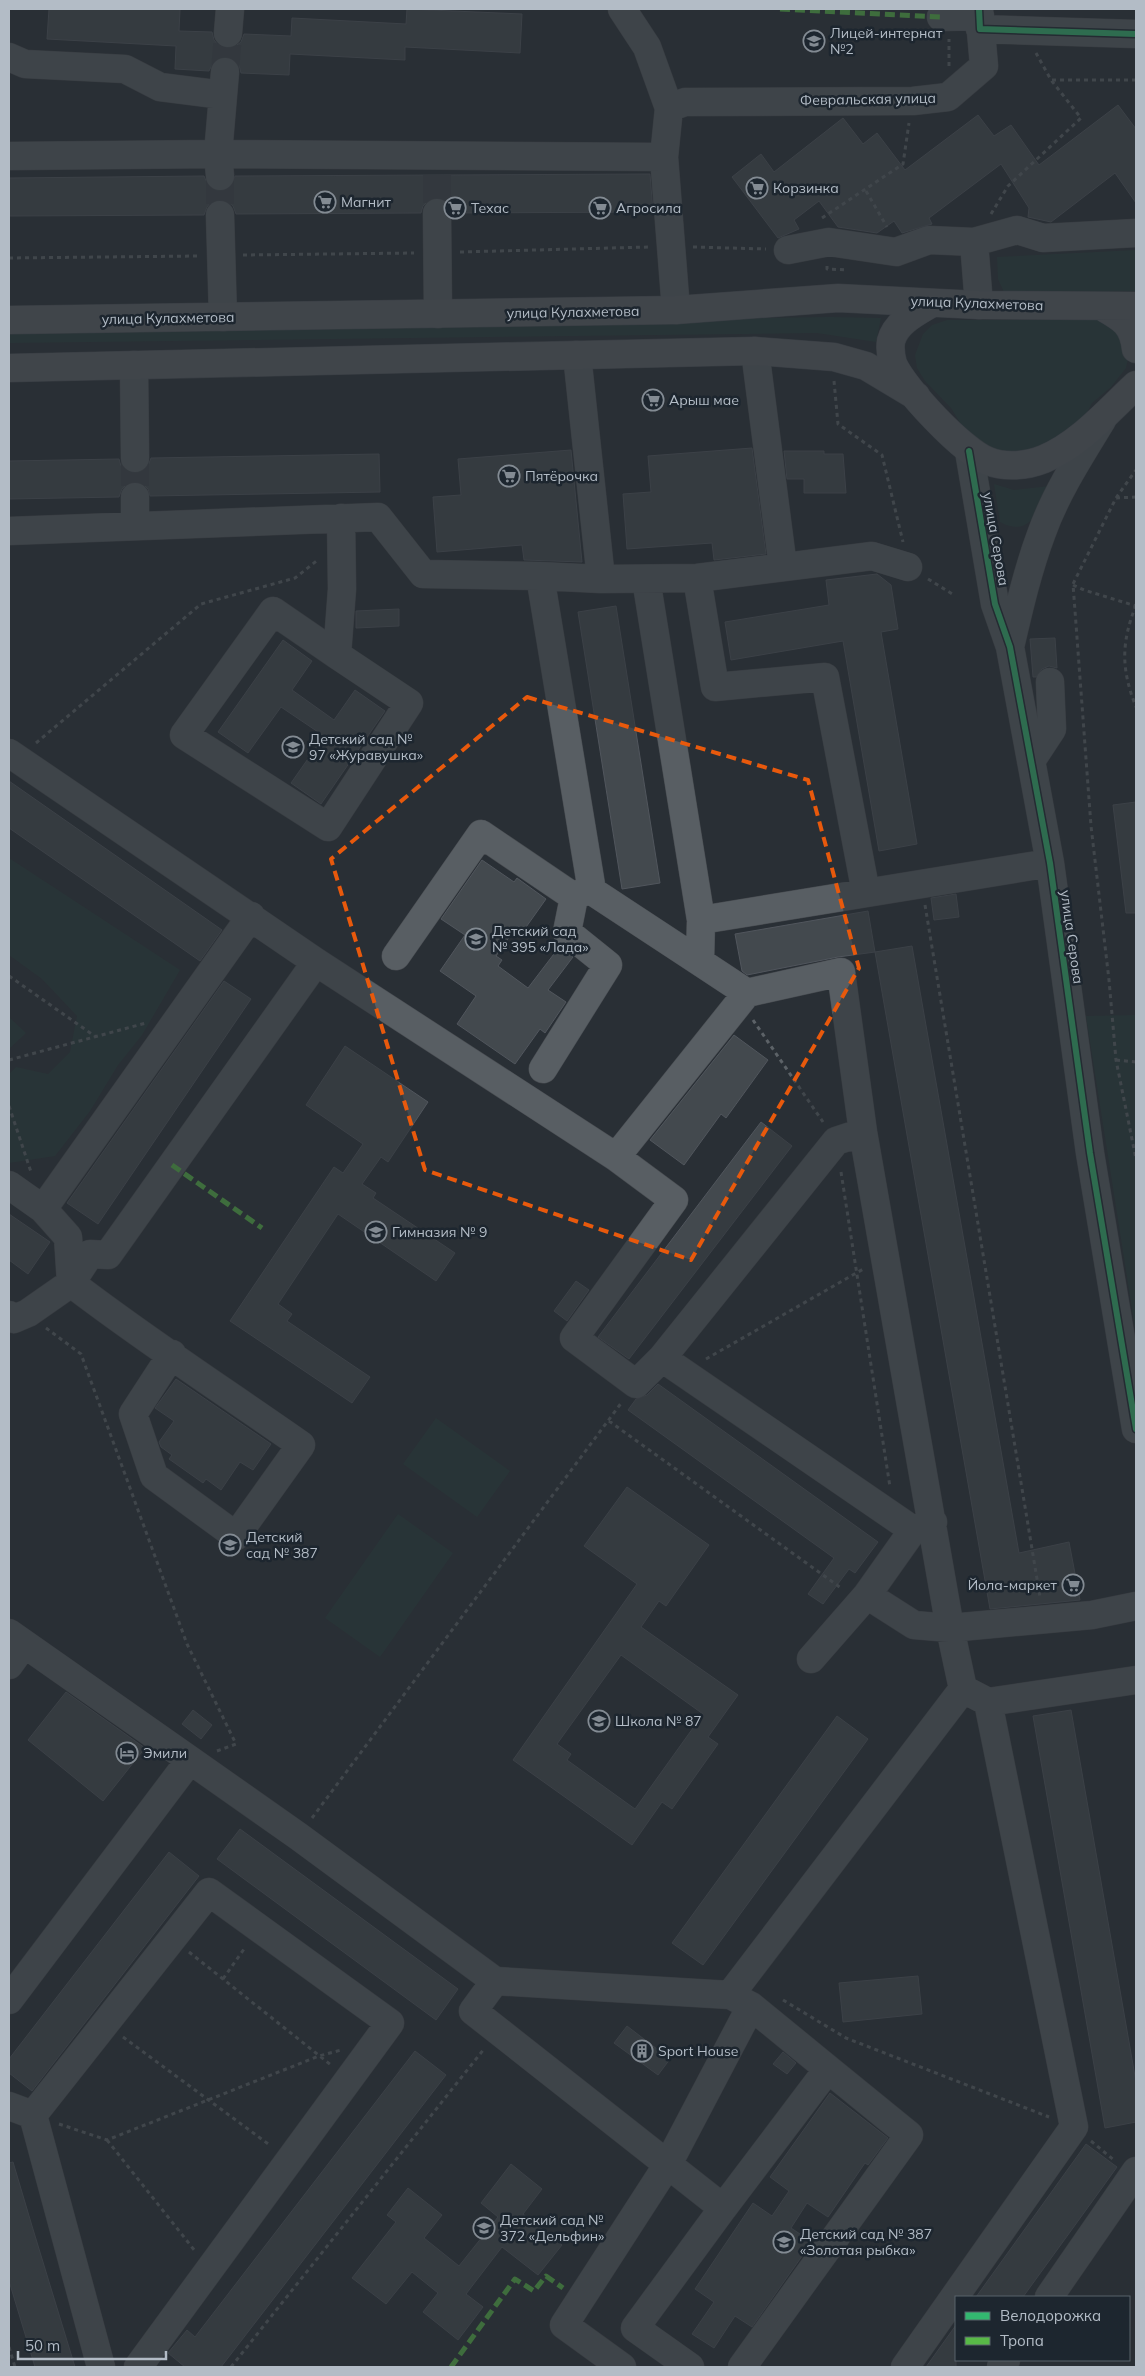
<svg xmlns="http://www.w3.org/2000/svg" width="1145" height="2376" viewBox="0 0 1145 2376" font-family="Mulish,sans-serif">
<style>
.green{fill:#273b3b}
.building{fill:#43494e;stroke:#51565d;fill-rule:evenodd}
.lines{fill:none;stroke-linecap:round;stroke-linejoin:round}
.minor-tunnel{stroke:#3e444b;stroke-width:28;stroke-dasharray:28 14;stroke-linecap:butt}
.minor-casing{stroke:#474b50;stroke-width:29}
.major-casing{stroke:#474c52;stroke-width:29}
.path{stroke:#5c6267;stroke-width:3;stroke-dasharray:4 4;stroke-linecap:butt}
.minor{stroke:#585e63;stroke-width:28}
.major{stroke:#5b5f65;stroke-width:28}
.quiet{stroke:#58b947;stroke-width:5;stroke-dasharray:10 5;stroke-linecap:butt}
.cycleway-casing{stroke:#1d262f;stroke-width:9}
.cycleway{stroke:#33b770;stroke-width:6}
.marked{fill:none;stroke:#e8590c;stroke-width:4;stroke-dasharray:10 6;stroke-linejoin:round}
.labels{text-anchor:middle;stroke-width:5;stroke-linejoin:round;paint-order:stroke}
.poi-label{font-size:14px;fill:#b3bcc6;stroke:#1d262f;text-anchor:start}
.street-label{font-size:14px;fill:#b3bcc6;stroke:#1d262f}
</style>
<rect width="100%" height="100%" fill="#292f35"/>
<path class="green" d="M1136,250V291L1012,294L1004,292L998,279L997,257Z
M830,317L881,318L876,342L817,333L9,343V329Z
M947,320H1104L1114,324L1129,354L1126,368L1111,387L1092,403L1084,418L1039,451L998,455L969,437L951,408L925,381L917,368L915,355L923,334L932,325Z
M994,484L1014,490L1050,486C1039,508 1031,539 1000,522Z
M9,858L180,970L142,1035L118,1065L90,1111L55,1156L9,1163V1074L16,1067L48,1074L70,1052L77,1016L42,979L9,955Z
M1136,1015V1334L1086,1016Z
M9,1017L26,1033L9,1049Z
M436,1418L510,1471L477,1517L403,1464Z
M398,1514L453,1553L380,1657L325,1618Z"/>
<path class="building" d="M49,9H180L179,31L212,32L214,40L219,46L227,49L234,47L241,42L244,34L291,36L292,18L406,24L407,9L522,14L520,53L405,47V60L290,54L289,75L241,73L239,65L234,60L226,56L218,58L213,63L209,71L175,69L176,46L47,39Z
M1118,105L1136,129V203L1115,173L1051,222L1028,217L1029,208L1001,164L929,218L932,224L902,233L894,221L877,233L838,227L819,201L794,220L799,229L778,238L732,177L761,154L774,172L843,118L863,144L877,133L905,170L978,115L994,136L1011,125L1039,165Z
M650,174L653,212L453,213L450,205L445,200L437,197L429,200L423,206L421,213L236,214L233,206L228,202L220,199L211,202L207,207L204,215L9,216V178L204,176L208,185L213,190L221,192L229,188L235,176Z
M752,448L766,554L714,560L712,543L627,549L623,494L651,492L648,456Z
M571,450L582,562L524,560L522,545L437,552L433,497L461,495L458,459Z
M784,451H824V454H843L846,493H804V479H787Z
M379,454L380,492L150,496L148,489L143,484L135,481L128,483L122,489L119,497L9,499V461L119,459L121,466L127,471L136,474L143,472L148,466L151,458Z
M877,574L891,585L898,629L881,632L917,844L879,851L843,641L731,660L725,622L829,605L826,580Z
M616,606L660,883L622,889L578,612Z
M399,609V626L356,628V611Z
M1055,638L1057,668L1049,666L1042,669L1036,677H1033L1030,639Z
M283,640L312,661L292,690L334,720L355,690L385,711L321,804L291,783L324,736L281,707L248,753L218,732Z
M9,781L222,930L200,961L9,828Z
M1136,802V913H1126L1113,805Z
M482,860L514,882L517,878L546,899L524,930L517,926L496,956L502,960L498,966L528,988L560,946L573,957L548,990L566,1002L545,1033L540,1029L515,1064L457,1024L476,996L440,971L465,935L441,919Z
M956,894L959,917L934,920L931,898Z
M868,911L875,952L838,957L747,975L742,971L735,934Z
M912,946L1019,1553L1069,1542L1080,1600L990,1609L875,952Z
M224,981L251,999L98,1224L67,1203Z
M734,1035L768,1060L726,1118L721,1114L684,1165L650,1140Z
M345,1046L428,1102L388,1162L381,1157L362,1184L376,1193L373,1198L455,1253L436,1281L338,1214L278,1304L292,1314L287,1321L370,1377L352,1403L230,1321L334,1167L343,1173L363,1144L306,1105Z
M761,1122L792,1146L629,1359L598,1337Z
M9,1214L50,1242L28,1274L9,1260Z
M576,1281L589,1290L567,1321L554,1311Z
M176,1379L271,1444L253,1470L240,1462L221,1490L206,1479L203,1483L169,1459L172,1455L161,1447L159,1442L174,1421L155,1408Z
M658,1384L878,1542L855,1573L849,1569L823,1604L808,1594L834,1558L628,1410L636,1399L647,1395Z
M627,1487L709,1545L666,1606L659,1601L641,1627L738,1695L708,1737L718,1744L672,1809L662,1802L632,1845L513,1760L637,1584L584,1546ZM621,1655L703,1714L635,1809L567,1760L571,1754L557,1744Z
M66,1692L145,1748L103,1801L28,1740Z
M193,1710L212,1725L201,1739L182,1724Z
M1071,1710L1136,2082V2122L1105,2128L1033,1716Z
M837,1716L868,1739L703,1965L672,1943Z
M240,1829L458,1989L436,2020L217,1859Z
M169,1852L199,1876L32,2091L9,2073V2059Z
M918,1976L922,2014L843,2022L839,1983Z
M627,2026L670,2059L658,2075L614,2043Z
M415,2051L446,2075L221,2367H185L168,2353L187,2330L195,2337Z
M783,2052L796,2063L787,2074L773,2064Z
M830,2093L888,2138L868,2165L865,2163L828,2217L807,2203L791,2228L812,2242L752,2327L735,2316L714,2348L692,2334L714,2302L695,2289L753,2203L772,2216L789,2191L770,2177Z
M1086,2144L1117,2167L1099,2192L1023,2297H976Z
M13,2162L32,2226L75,2367H35L9,2281V2163Z
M511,2164L542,2189L523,2214L562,2245L538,2275L502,2247L466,2294L483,2307L458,2340L423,2312L438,2293L412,2272L386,2304L352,2278L396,2222L387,2215L408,2188L442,2215L424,2238L459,2266L498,2217L481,2203Z
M956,2325V2367H926Z"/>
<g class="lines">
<path class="minor-tunnel" d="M225,72L228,33
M437,175V213
M220,176V215
M135,458V497"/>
<g class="minor-casing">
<path id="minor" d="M622,9L647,47L669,108L664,157L676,310
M941,17L980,16
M980,29L1136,34
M228,33L230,9
M9,57L25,64L125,69L160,87L223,95
M669,108L685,102L913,101L948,97L984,66L979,9
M9,156L218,154L664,157
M220,176L218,154L225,72
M437,213L438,314
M220,215L223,317
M974,242L979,305
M788,250L829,242L896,252L929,240L974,242L1017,230L1043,238L1136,233
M755,351L783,567
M577,355L601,579L540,576L592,891L700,962
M134,365L135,458
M969,451L995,604L1010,647L1050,863L1090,1153L1136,1429
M135,497V526
M9,531L378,517L423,574L540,576
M697,578L715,687L825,677L866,893
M601,579L697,578L872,556L908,567
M646,579L701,920
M1010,647C1019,608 1028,569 1042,532C1056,493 1080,456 1102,420
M337,655L409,703L328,827L184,735L273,611L337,655L342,589L341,518
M9,753L316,962L616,1157L747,993L841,972L863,1132L950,1628L963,1689L988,1702L1136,1680
M1031,761L1052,729L1050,682
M396,956L481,834L574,897
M747,993L700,962L701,920L1050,863
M543,1069L608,965L567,932L574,897L583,892L590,891
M616,1157L674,1200L574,1338L636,1384L662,1358L836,1141L863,1132
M9,1185L43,1209L251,916
M43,1209L68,1237L71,1283C145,1340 224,1391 301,1445L236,1536L154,1476L133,1414L172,1354
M9,1315L14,1319L28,1313L71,1283L90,1254L108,1255L316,962
M662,1358L913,1530L933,1522
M867,1595L914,1625L950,1628L1092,1615L1136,1606
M9,1633L190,1760
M811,1659L867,1595L913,1530
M9,1665L24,1644
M495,1981L473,2011L723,2208L828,2069L751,2006
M9,2000L190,1760L298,1836L495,1981L730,1995L963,1689
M9,2106L33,2115
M1049,2297L1136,2171
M101,2367L33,2115L209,1892L390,2023L138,2367
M622,2367L564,2325L668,2164L751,2006L734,1997
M690,2367L635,2328L723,2208
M742,2367L909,2135L828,2069
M905,2367L1074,2127L988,1702
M1001,2367L1006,2360"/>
</g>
<g class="major-casing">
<path id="major" d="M932,303C917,312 896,322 891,341C890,348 891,357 893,364C904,389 963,452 988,461C1005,468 1027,466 1044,459C1080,444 1108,411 1136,385
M1101,306C1122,318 1133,323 1136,349
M9,320L676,310L838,298L979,305L1136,306
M9,368L755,351L834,357L866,366L916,396"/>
</g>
<path class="path" d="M949,66V39
M1052,80H1136
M866,191L887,227
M991,214L1008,186L1081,118L1051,80L1036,53
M822,218L903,164L909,123
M693,247L766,249
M460,252L649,247
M243,255L414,253
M9,258L199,256
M827,266V269L848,270
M834,381L838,424L882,455L903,542
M1136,497L1116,498L1073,584L1091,826L1109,980L1116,1060L1136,1159
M1116,498L1136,470
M928,579L954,595
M1073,585L1084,590L1136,606
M1136,605C1121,643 1121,669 1136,707
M36,743L201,604L295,578L319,559
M925,905L1040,1597
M9,976L96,1037
M753,1020L823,1122
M9,1060L146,1023
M1116,1060L1136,1062
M9,1106L31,1172
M841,1172L890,1487
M46,1328L81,1354L187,1644L236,1744L217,1751
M706,1359L865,1268
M609,1421L841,1588
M312,1818L622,1402
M189,1952L331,2065
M223,1979L244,1949L243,1947
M783,2000L846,2038L1049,2117
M123,2037L271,2146
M59,2124L107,2140L319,2056L341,2050
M107,2140L195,2251
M1091,2141L1115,2161
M9,2347L15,2367
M231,2367L484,2049"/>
<use href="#minor" class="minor"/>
<use href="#major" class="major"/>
<path class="quiet" d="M780,9L941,17
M172,1165L262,1228
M451,2367L515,2279L534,2291L546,2276L563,2288"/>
<g class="cycleway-casing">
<path id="cycleway" d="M979,9L980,29L1136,34
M969,451L995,604L1010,647L1050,863L1090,1153L1136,1429"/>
</g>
<use href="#cycleway" class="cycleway"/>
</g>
<path d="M0 0H1145V2376H0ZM527,697L808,780L859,968L691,1260L425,1170L331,859Z" fill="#292f35" fill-opacity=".55" fill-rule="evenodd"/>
<path class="marked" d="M527,697L808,780L859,968L691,1260L425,1170L331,859Z"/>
<defs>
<g id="school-ring" transform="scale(1.125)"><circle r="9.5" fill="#1d262f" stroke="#838b93" stroke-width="1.5"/><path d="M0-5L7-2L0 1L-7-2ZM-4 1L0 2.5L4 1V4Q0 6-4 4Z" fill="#838b93"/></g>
<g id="supermarket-ring" transform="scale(1.125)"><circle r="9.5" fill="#1d262f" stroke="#838b93" stroke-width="1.5"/><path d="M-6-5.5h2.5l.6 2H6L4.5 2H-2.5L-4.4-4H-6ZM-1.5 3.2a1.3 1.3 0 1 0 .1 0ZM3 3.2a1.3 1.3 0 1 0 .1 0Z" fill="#838b93"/></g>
<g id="hotel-ring" transform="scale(1.125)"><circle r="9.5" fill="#1d262f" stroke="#838b93" stroke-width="1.5"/><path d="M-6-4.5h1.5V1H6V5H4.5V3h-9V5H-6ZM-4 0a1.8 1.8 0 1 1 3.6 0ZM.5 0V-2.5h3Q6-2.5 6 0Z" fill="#838b93"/></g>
<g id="building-ring" transform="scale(1.125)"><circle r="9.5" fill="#1d262f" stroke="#838b93" stroke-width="1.5"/><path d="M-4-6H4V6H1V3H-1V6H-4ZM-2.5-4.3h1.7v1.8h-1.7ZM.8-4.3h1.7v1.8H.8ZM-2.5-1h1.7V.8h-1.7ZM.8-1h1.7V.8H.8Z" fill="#838b93"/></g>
</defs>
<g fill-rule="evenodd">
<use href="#school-ring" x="814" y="41"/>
<use href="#supermarket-ring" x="757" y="188"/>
<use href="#supermarket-ring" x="325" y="202"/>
<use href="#supermarket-ring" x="455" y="208"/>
<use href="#supermarket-ring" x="600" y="208"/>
<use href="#supermarket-ring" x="653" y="400"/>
<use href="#supermarket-ring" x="509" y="476"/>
<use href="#school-ring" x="293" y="747"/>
<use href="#school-ring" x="476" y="939"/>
<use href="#school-ring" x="376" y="1232"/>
<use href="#school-ring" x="230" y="1545"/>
<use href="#supermarket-ring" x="1073" y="1585"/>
<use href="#school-ring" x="599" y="1721"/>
<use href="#hotel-ring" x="127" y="1753"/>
<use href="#building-ring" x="642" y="2051"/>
<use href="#school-ring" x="484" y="2228"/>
<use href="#school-ring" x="784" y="2242"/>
</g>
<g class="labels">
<g class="poi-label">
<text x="830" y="38">Лицей-интернат<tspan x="830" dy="16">№2</tspan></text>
<text x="773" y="193">Корзинка</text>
<text x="341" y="207">Магнит</text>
<text x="471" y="213">Техас</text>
<text x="616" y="213">Агросила</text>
<text x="669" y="405">Арыш мае</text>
<text x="525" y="481">Пятёрочка</text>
<text x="309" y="744">Детский сад №<tspan x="309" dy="16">97 «Журавушка»</tspan></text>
<text x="492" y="936">Детский сад<tspan x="492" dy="16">№ 395 «Лада»</tspan></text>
<text x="392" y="1237">Гимназия № 9</text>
<text x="246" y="1542">Детский<tspan x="246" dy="16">сад № 387</tspan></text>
<text x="1057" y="1590" text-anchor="end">Йола-маркет</text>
<text x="615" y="1726">Школа № 87</text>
<text x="143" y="1758">Эмили</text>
<text x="658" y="2056">Sport House</text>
<text x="500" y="2225">Детский сад №<tspan x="500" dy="16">372 «Дельфин»</tspan></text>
<text x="800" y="2239">Детский сад № 387<tspan x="800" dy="16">«Золотая рыбка»</tspan></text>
</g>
<g class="street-label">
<text transform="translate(868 99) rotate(-1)" y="5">Февральская улица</text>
<text transform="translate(977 303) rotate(2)" y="5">улица Кулахметова</text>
<text transform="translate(573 312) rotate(-1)" y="5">улица Кулахметова</text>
<text transform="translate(168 318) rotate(-1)" y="5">улица Кулахметова</text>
<text transform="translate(996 539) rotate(80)" y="5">улица Серова</text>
<text transform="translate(1072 937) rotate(82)" y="5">улица Серова</text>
</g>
</g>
<rect width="1145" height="2376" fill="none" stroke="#b3bcc6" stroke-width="20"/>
<rect x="955" y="2296" width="175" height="65" fill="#1d262f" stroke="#59626b"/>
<rect x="965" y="2312" width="25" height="8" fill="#33b770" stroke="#59626b"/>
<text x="1000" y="2321" font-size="15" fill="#b3bcc6">Велодорожка</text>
<rect x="965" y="2337" width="25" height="8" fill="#58b947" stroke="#59626b"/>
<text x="1000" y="2346" font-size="15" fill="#b3bcc6">Тропа</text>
<path d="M18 2351v8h148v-8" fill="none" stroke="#b3bcc6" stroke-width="2.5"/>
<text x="25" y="2351" font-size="15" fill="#b3bcc6" stroke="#1d262f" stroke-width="4" paint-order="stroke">50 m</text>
</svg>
